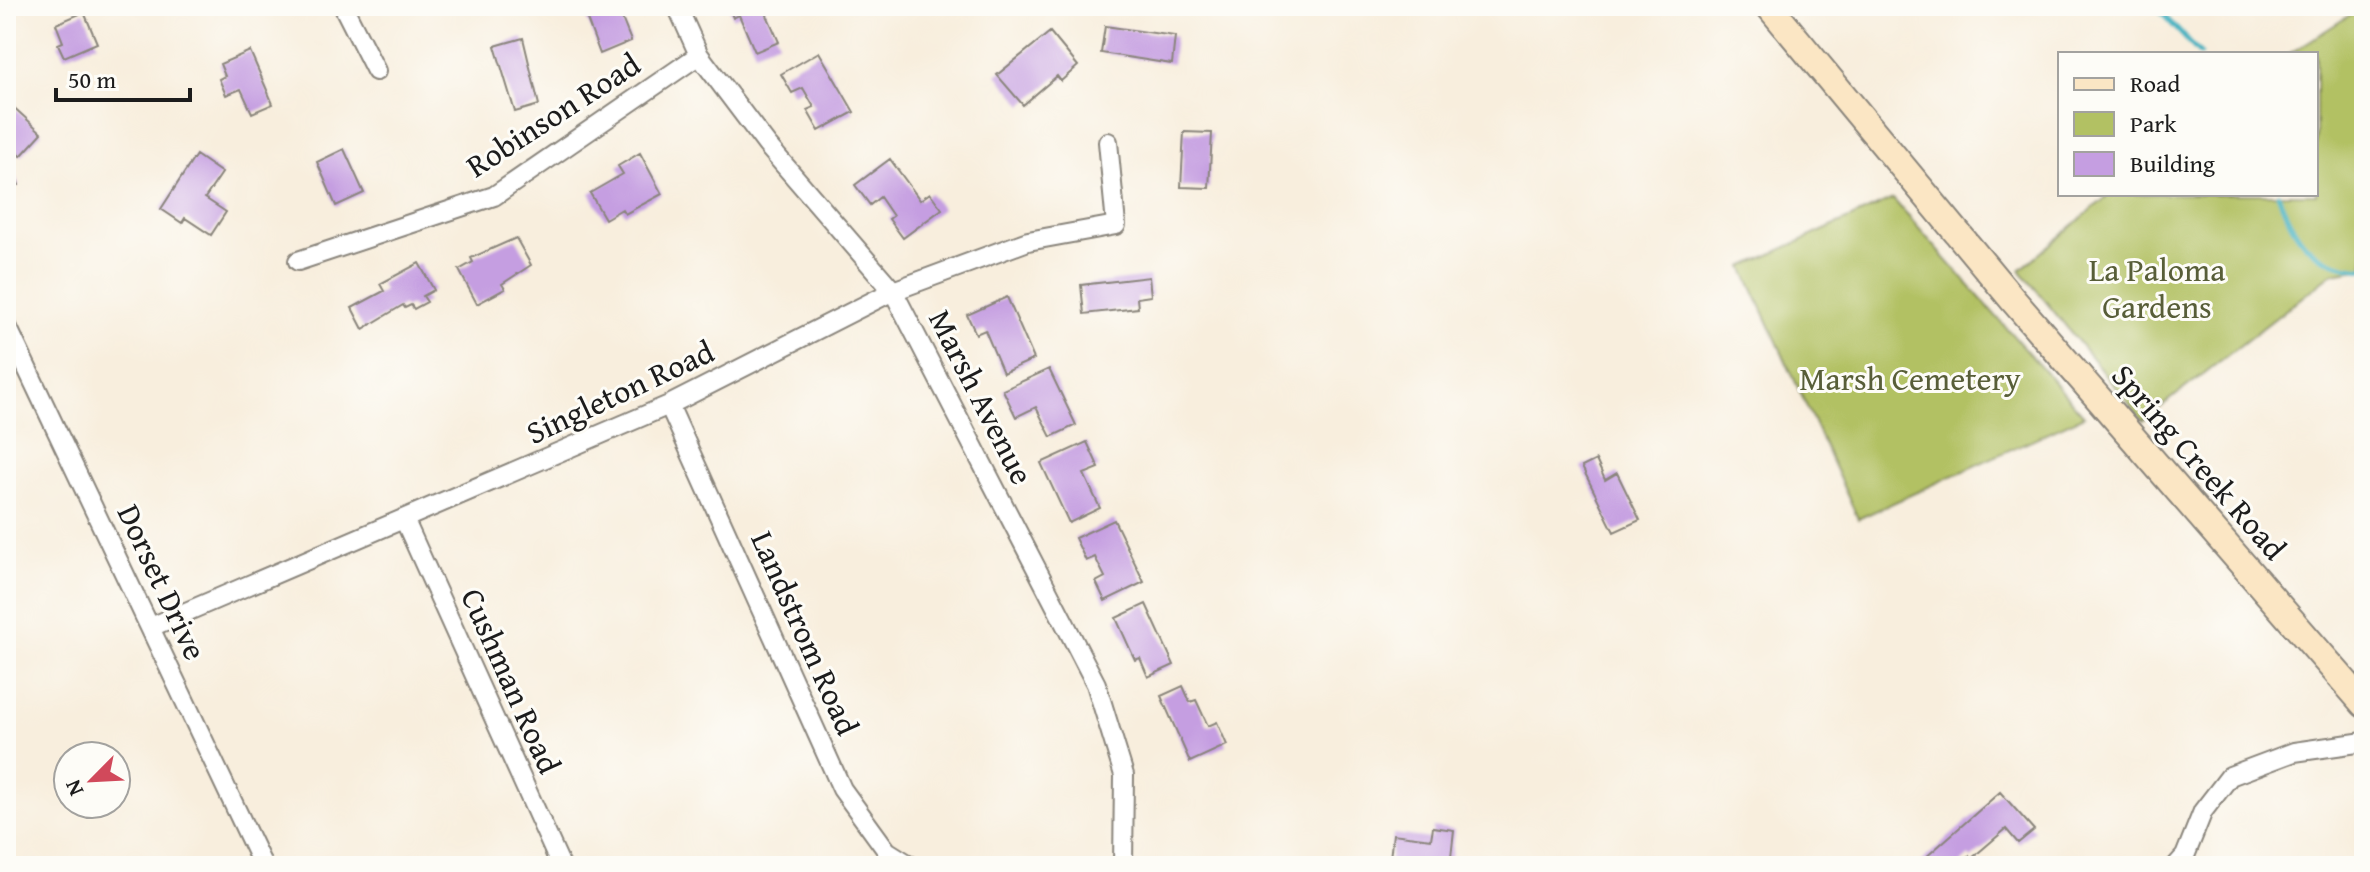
<svg xmlns="http://www.w3.org/2000/svg" width="2370" height="872" viewBox="0 0 2370 872" font-family="'Gentium Book Plus',serif">
<style>
.green{fill:#b2c163;stroke:#676e40;stroke-width:2}
.lines{fill:none;stroke-linecap:round;stroke-linejoin:round}
.stream{stroke:#44b2c1;stroke-width:5}
.building{fill:#c59ee1}
.minor-casing{stroke:#8a857c;stroke-width:22}
.secondary-casing{stroke:#8a857c;stroke-width:30}
.minor{stroke:#fff;stroke-width:18}
.secondary{stroke:#fbe6c4;stroke-width:26}
.labels{text-anchor:middle;stroke-width:6;stroke-linejoin:round;paint-order:stroke}
.street-label{font-size:32px;fill:#1c1c1c;stroke:#fdfcf7}
.park-label{font-size:32px;fill:#585e38;stroke:#fdfcf7}
</style>
<rect width="100%" height="100%" fill="#fdfcf7"/>
<filter id="ink" filterUnits="userSpaceOnUse"><feTurbulence type="fractalNoise" baseFrequency=".0125" numOctaves="2"/><feDisplacementMap in="SourceGraphic" scale="16" xChannelSelector="R" yChannelSelector="G"/><feConvolveMatrix kernelMatrix="1 2 1 2 8 2 1 2 1" color-interpolation-filters="sRGB"/></filter>
<filter id="wash" filterUnits="userSpaceOnUse"><feTurbulence type="fractalNoise" baseFrequency=".006" numOctaves="4" result="noise"/><feDisplacementMap in="SourceGraphic" scale="32" xChannelSelector="R" yChannelSelector="G"/><feGaussianBlur stdDeviation="1.8" result="paint"/><feColorMatrix in="noise" values="0 0 0 0 0 0 0 0 0 0 0 0 0 0 0 0 0 1.4 0 .05"/><feComposite in="paint" operator="in"/></filter>
<g filter="url(#wash)">
<rect width="100%" height="100%" fill="#f8eedd"/>
<path class="green" d="M2364,6V268L2333,273L2143,421L2020,270L2110,194H2316V54H2289Z
M1893,199L2084,416L1858,519L1743,267Z"/>
<g class="lines">
<path class="stream" d="M2155,6L2200,54
M2278,194C2295,239 2311,264 2364,269"/>
</g>
<g id="blocks">
<path class="building" d="M582,6H617L631,41L600,54Z
M728,6H763L779,42L755,52L739,15L733,18Z
M84,12L97,43L64,57L58,44L63,42L56,24Z
M1105,26L1175,36L1172,64L1101,53Z
M1050,32L1078,66L1061,81L1057,76L1023,105L997,75Z
M523,38L539,105L515,112L495,46Z
M250,51L273,104L252,113L241,89L226,95L219,79L225,76L220,64Z
M819,52L854,112L819,131L807,110L814,107L803,88L792,93L781,74Z
M10,104L42,133L21,156L6,142V108Z
M1184,132L1212,133L1209,188L1181,187Z
M344,149L364,193L336,206L317,162Z
M640,153L662,194L625,214L622,209L605,219L590,193L623,174L618,166Z
M196,155L222,173L205,198L226,212L211,235L185,218L182,223L161,209Z
M890,159L920,200L930,193L942,209L903,238L889,219L893,216L880,197L870,205L855,185Z
M11,165L19,185L6,191V167Z
M516,238L531,265L502,284L505,289L477,304L459,270L473,262L471,258Z
M419,263L434,290L423,296L427,302L414,309L411,305L405,308L403,305L363,329L352,308L384,291L380,284Z
M1149,277L1151,296L1137,298L1138,308L1084,314L1081,285Z
M1007,297L1034,359L1003,373L985,330L976,334L967,315Z
M1049,369L1076,425L1051,437L1036,407L1016,417L1003,390Z
M1087,442L1099,468L1084,474L1100,508L1069,523L1041,463Z
M1596,460L1605,480L1617,473L1640,520L1614,532L1582,467Z
M1114,520L1144,582L1105,601L1096,582L1105,577L1095,557L1086,561L1075,538Z
M1146,604L1174,665L1148,677L1140,658L1135,660L1116,618Z
M1183,686L1190,702L1196,700L1208,726L1217,722L1227,745L1190,762L1161,696Z
M2000,792L2034,830L2018,843L2006,829L1971,859L1969,856L1958,866H1916Z
M1433,827L1454,830L1450,866H1389L1393,834L1431,839Z"/>
</g>
</g>
<g filter="url(#ink)">
<use href="#blocks" fill-opacity="0" stroke="#8a857c" stroke-width="2"/>
<g class="lines">
<g class="minor-casing">
<path id="minor" d="M343,6L376,71
M677,6L699,55L767,145L893,291L1096,684L1124,775L1123,866
M298,261L494,196L699,55
M6,324L263,866
M669,405L842,789L887,851L911,866
M405,521L561,866
M151,627L669,405L893,291L1028,241L1116,225L1108,142
M2176,866L2185,856L2203,811L2230,776L2294,752L2364,742"/>
</g>
<g class="secondary-casing">
<path id="secondary" d="M1769,6L2013,300L2364,704"/>
</g>
<use href="#minor" class="minor"/>
<use href="#secondary" class="secondary"/>
</g>
</g>
<g class="labels">
<g class="street-label">
<text transform="translate(553 115) rotate(-33)" y="11">Robinson Road</text>
<text transform="translate(620 392) rotate(-25)" y="11">Singleton Road</text>
<text transform="translate(981 397) rotate(63)" y="11">Marsh Avenue</text>
<text transform="translate(2199 462) rotate(49)" y="11">Spring Creek Road</text>
<text transform="translate(162 582) rotate(65)" y="11">Dorset Drive</text>
<text transform="translate(805 633) rotate(66)" y="11">Landstrom Road</text>
<text transform="translate(511 681) rotate(66)" y="11">Cushman Road</text>
</g>
<g class="park-label">
<text x="2157" y="281">La Paloma<tspan x="2157" dy="37">Gardens</tspan></text>
<text x="1910" y="390">Marsh Cemetery</text>
</g>
</g>
<rect width="2370" height="872" fill="none" stroke="#fdfcf7" stroke-width="32"/>
<rect x="2058" y="52" width="260" height="144" fill="#fdfcf7" stroke="#a3a29f" stroke-width="2"/>
<rect x="2074" y="78" width="40" height="12" fill="#fbe6c4" stroke="#a3a29f" stroke-width="2"/>
<text x="2130" y="92" font-size="24" fill="#1c1c1c">Road</text>
<rect x="2074" y="112" width="40" height="24" fill="#b2c163" stroke="#a3a29f" stroke-width="2"/>
<text x="2130" y="132" font-size="24" fill="#1c1c1c">Park</text>
<rect x="2074" y="152" width="40" height="24" fill="#c59ee1" stroke="#a3a29f" stroke-width="2"/>
<text x="2130" y="172" font-size="24" fill="#1c1c1c">Building</text>
<g transform="translate(92 780) rotate(246)"><circle r="38" fill="#fdfcf7" stroke="#a3a29f" stroke-width="2"/>
<path d="M0-6L14 30L0 20L-14 30Z" fill="#d1495b"/>
<text y="-12" font-size="22" font-weight="bold" text-anchor="middle" fill="#1c1c1c">N</text>
</g>
<path d="M56 88v12h134v-12" fill="none" stroke="#1c1c1c" stroke-width="4"/>
<text x="68" y="88" font-size="24" fill="#1c1c1c" stroke="#fdfcf7" stroke-width="6" paint-order="stroke">50 m</text>
</svg>
